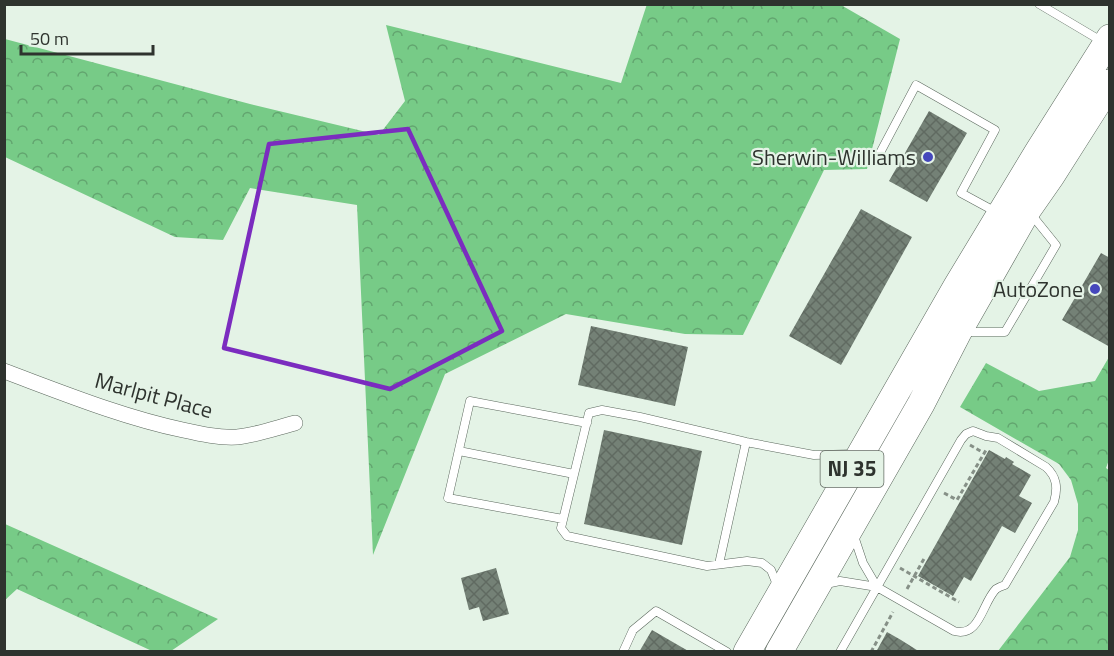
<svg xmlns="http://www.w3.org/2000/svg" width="1114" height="656" viewBox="0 0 1114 656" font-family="'Titillium Web',sans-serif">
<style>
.forest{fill:url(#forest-crowns)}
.building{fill:url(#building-cross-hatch)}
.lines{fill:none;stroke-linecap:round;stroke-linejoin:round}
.lane-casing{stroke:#5b685d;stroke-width:9}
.street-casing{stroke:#5b685d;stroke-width:16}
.highway-casing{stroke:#5b685d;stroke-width:28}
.path{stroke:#869087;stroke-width:3;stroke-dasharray:4.5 3;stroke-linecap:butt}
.lane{stroke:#fff;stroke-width:8}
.street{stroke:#fff;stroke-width:15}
.highway{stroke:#fff;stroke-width:27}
.marked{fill:none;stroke:#7b2cbf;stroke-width:4.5;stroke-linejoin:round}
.poi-dot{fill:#4547bc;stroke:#e4f3e6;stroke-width:2}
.labels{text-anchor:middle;stroke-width:4.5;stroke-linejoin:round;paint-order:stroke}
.shield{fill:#e4f3e6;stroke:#656d65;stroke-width:1.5}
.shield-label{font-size:21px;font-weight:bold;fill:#2e332e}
.poi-label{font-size:22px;fill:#2e332e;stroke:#e4f3e6;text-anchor:end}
.street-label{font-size:22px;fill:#2e332e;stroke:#e4f3e6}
</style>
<defs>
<pattern id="forest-crowns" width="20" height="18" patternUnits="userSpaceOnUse" patternTransform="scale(1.5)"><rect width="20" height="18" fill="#77cb87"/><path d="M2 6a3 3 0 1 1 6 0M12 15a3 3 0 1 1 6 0" fill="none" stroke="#62a56f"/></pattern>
<pattern id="building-cross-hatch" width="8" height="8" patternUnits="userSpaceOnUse" patternTransform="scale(1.5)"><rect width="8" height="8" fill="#748176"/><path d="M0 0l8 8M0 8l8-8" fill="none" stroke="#606a61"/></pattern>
</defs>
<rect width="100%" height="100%" fill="#e4f3e6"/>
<path class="forest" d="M647,4L841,5L900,39L867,169L824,170L743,335L685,334L566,314L445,374L373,555L357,205L250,188L223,240L175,237L5,157V39L250,104L379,135L405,101L386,25L621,83Z
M1109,357L1110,457L1106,468L1110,471L1109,651H998L1070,557L1078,530V504L1071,480L1059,464L960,407L986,363L1039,391L1095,381Z
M5,524L218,619L171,651H152L17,589L5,600Z"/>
<path class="building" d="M929,111L967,133L927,202L889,181Z
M861,209L912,237L841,365L789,336Z
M1101,253L1110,258V347L1062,320Z
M591,326L688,347L675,406L578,385Z
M604,430L702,451L682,545L584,524Z
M989,450L1005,459L1006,457L1014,462L1012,464L1031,475L1019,496L1032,503L1015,533L1002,526L971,581L964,577L953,596L918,576Z
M496,568L509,614L483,621L479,607L469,610L461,578Z
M652,630L690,652H639Z
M887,632L901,640L920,652H876Z"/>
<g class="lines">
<g class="lane-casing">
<path id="lane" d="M1039,4L1103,42
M881,151L916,85L995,130L961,193L996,212
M965,332H1005L1056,245L1031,214
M459,451L574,474
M563,519L448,498L470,401L587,423
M719,564L746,442
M826,584L840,581L877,587L863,563L854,536
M778,587L771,570L762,563L747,561L707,566L567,536L561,528L589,413L602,410L640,417L746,442L814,455L853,454
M623,652L633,630L656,611L727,652
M840,652L961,440L966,434L973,431L986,436L998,438L1046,467C1057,477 1058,488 1054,502L1005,585C1002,586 999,587 996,589C982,603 980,638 954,631L877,587"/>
</g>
<g class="street-casing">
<path id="street" d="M4,371C63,393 122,417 183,430C201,434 219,438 237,437C257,435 276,428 295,423"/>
</g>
<g class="highway-casing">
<path id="highway" d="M747,652L957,286L1038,152L1110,38
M779,652L921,404L958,332L1028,209L1051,176L1110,83"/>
</g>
<path class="path" d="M970,445L984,453
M944,493L957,500L986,450
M900,568L959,602
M907,589L925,557
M871,652L893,612"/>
<use href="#lane" class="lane"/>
<use href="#street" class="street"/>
<use href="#highway" class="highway"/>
</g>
<path class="marked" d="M408,129L502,331L390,389L224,348L269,144Z"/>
<g class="poi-dot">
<circle cx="928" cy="157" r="6"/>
<circle cx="1095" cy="289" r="6"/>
</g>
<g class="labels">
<rect class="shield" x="820.5" y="451" width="63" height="36" rx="4.5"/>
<g class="shield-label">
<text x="852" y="476">NJ 35</text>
</g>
<g class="poi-label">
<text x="916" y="165">Sherwin-Williams</text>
<text x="1083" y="297">AutoZone</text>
</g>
<g class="street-label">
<text transform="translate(154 395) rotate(15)" y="8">Marlpit Place</text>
</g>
</g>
<rect width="1114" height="656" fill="none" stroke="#2e332e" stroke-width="12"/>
<path d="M21 45v9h132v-9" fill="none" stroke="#2e332e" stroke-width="3"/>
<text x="30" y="45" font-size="18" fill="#2e332e" stroke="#e4f3e6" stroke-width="4.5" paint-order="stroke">50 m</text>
</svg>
